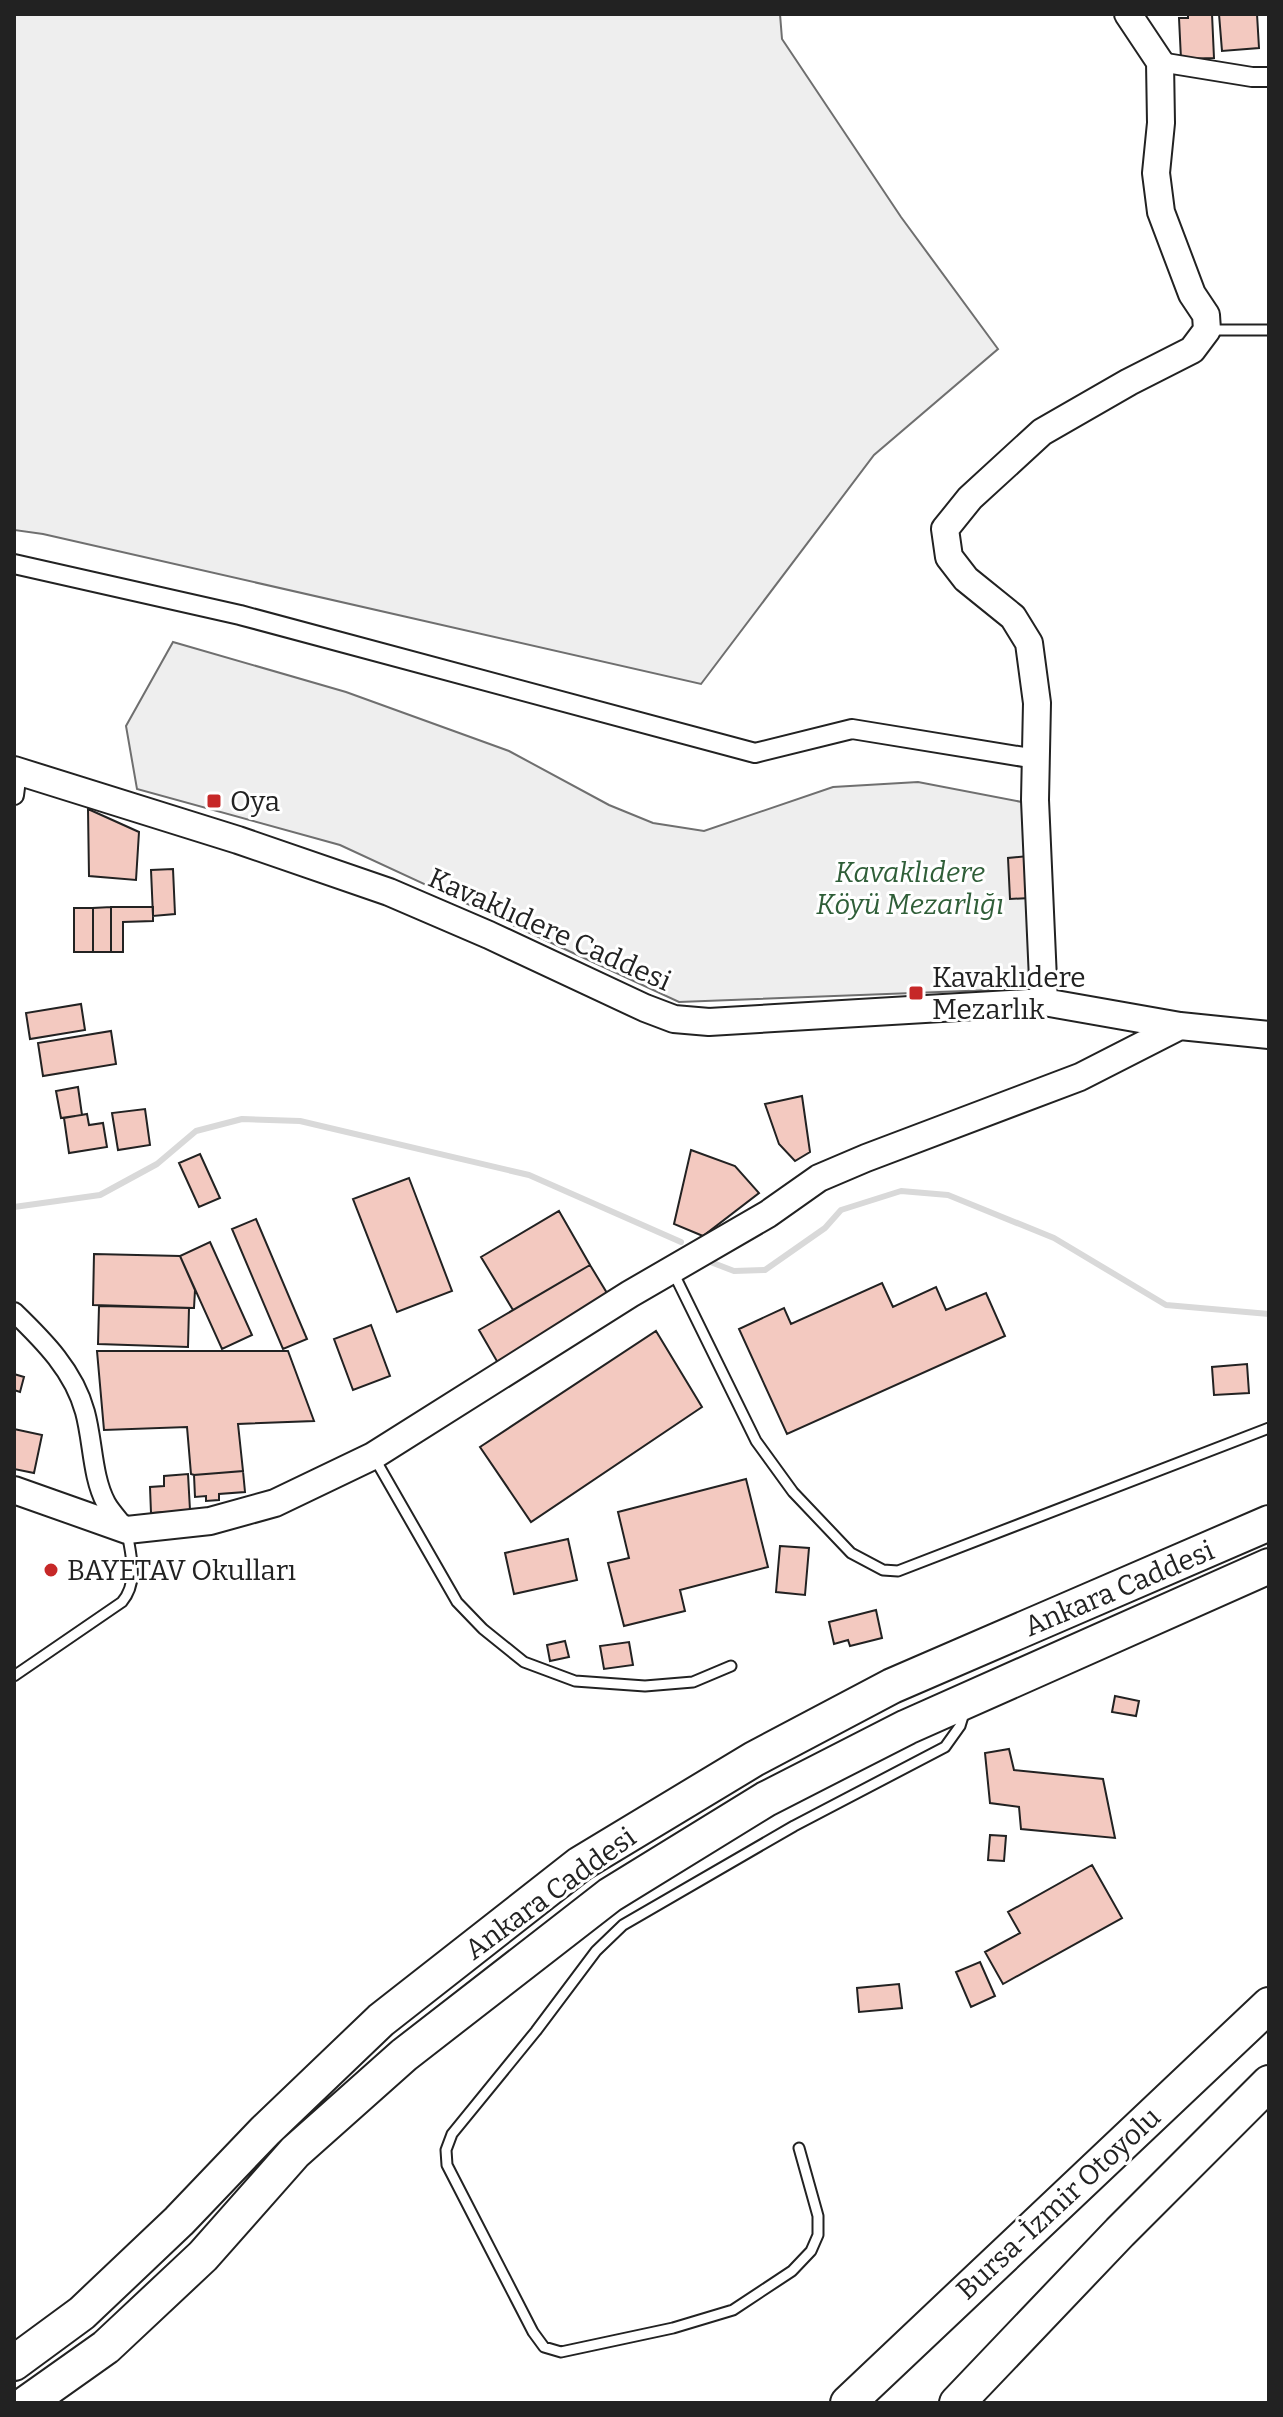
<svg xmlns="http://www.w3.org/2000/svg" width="1283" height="2417" viewBox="0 0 1283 2417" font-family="Bitter,serif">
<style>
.green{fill:#eee;stroke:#6f6f6f;stroke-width:2}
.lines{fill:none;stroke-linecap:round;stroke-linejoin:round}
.stream{stroke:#d9d9d9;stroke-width:6}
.building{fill:#f3c9c0;stroke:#222;stroke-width:2}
.lane-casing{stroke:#222;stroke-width:13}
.street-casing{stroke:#222;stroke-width:22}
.secondary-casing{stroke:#222;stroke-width:30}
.highway-casing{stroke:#222;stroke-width:38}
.lane{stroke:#fff;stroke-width:9}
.street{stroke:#fff;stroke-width:18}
.secondary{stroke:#fff;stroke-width:26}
.highway{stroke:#fff;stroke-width:34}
.poi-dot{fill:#c62828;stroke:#fff;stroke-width:3}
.labels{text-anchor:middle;stroke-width:6;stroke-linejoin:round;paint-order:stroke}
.poi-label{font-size:28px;fill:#222;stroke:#fff;text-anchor:start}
.park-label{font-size:28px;font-style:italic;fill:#2f5e38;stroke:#fff}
.street-label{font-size:28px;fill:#222;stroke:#fff}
</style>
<rect width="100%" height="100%" fill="#fff"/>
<path class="green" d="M14,14H780L782,39L901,217L998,349L874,455L701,684L43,534L14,530Z
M173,642L346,692L509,751L609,805L653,823L704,831L833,787L918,782L1027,803L1041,988L679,1002L340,845L137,789L126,726Z"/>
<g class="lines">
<path class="stream" d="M14,1207L100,1195L157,1164L196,1131L242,1119L300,1121L529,1175L681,1242
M708,1261L734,1271L765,1270L825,1228L841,1210L901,1191L948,1195L1054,1238L1166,1305L1269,1314"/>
</g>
<path class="building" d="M1188,14H1212L1214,58L1181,59L1179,18H1188Z
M1219,14H1257L1259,48L1222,51Z
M88,809L139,832L136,880L89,876Z
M1028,856L1030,898L1010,899L1008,858Z
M173,869L175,914L153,916L151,870Z
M111,907V952H93V908Z
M111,907H153V921L123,922V952H111Z
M74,908H93V952H74Z
M81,1004L85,1030L30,1039L26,1013Z
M111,1031L116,1064L43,1076L38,1043Z
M78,1087L82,1115L61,1118L56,1091Z
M802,1096L810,1152L795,1161L779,1144L765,1104Z
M145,1109L150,1145L118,1150L112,1113Z
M87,1114L89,1125L103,1123L107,1147L69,1153L64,1118Z
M691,1150L735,1166L759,1193L703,1236L674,1224Z
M200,1154L220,1198L199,1207L179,1163Z
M409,1178L452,1291L397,1312L353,1199Z
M559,1211L590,1265L513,1310L481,1257Z
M256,1219L307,1339L283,1349L232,1229Z
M210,1242L252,1335L222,1349L180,1256Z
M94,1254L180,1256L195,1290L194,1308L93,1305Z
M590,1265L610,1298L498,1363L479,1330Z
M882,1283L893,1307L936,1287L946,1310L986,1293L1005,1336L787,1434L739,1329L784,1308L791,1324Z
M99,1306L189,1308L188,1347L98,1344Z
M371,1325L390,1376L353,1390L334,1339Z
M656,1331L702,1407L531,1522L480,1447Z
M97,1351H288L314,1421L238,1424L243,1471L194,1475L191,1474L187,1427L104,1430Z
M1247,1364L1249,1393L1214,1395L1212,1367Z
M14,1374L24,1377L20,1392L14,1390Z
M14,1429L42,1435L34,1473L14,1469Z
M243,1471L245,1492L219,1494V1500L206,1501V1496L195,1497L194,1475Z
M188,1474L190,1510H184V1514L166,1515V1512L151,1513L150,1487L164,1486V1476Z
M746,1479L768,1567L680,1590L685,1611L624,1626L608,1563L629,1558L618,1512Z
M568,1539L577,1580L514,1594L505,1553Z
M780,1546L809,1548L805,1595L776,1592Z
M876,1610L882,1638L850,1646L848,1640L834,1644L829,1622Z
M565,1641L569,1657L550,1661L547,1645Z
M629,1642L633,1665L604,1669L600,1646Z
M1115,1696L1139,1701L1136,1716L1112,1712Z
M1009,1749L1014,1770L1103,1779L1115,1838L1021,1829L1019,1807L990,1803L985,1753Z
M990,1835L1006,1836L1004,1861L988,1860Z
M1092,1865L1122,1918L1003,1984L985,1952L1020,1933L1008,1912Z
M980,1962L995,1996L971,2007L956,1972Z
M899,1984L902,2008L859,2012L857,1988Z"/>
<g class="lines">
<g class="lane-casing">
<path id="lane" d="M1210,330H1269
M673,1272L756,1441L793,1492L851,1553L883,1570L898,1571L1269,1428
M375,1459L457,1602L483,1629L524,1662L575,1681L645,1686L693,1682L731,1666
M14,1676L122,1602C139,1582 131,1556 127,1532
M799,2148L818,2216V2235L811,2251L792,2271L733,2310L673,2328L561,2352L544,2347L533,2332L447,2165L446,2150L452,2134L536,2031L596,1951L623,1925L794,1826L945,1747L960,1726L964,1713"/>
</g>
<g class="street-casing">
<path id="street" d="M1160,62L1252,77H1269
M14,564L240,615L755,753L852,729L1036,759
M14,795L17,772
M14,1312C44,1341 74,1371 85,1412C93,1441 92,1477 106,1503C111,1512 119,1520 125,1528"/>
</g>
<g class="secondary-casing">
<path id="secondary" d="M14,770L238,840L389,892L489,935L645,1008L674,1019L709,1022L1044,1002L1180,1026L1269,1035
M1044,1002L1035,800L1037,703L1029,643L1013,617L966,579L949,557L945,529L970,498L1042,432L1129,382L1192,350L1207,330L1206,315L1192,294L1161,212L1156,173L1161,123L1160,62L1128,14
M14,1490L127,1530L210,1521L275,1503L373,1456L630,1294L768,1214L819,1178L866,1158L1080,1077L1180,1026"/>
</g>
<g class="highway-casing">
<path id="highway" d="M14,2363L82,2313L179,2221L265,2131L381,2020L580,1864L754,1759L892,1686L1269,1523
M27,2403L106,2347L203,2256L295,2152L404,2055L610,1895L766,1799L907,1727L1269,1566
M848,2403L1269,2005
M957,2403L1120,2232L1269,2083"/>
</g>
<use href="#lane" class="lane"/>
<use href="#street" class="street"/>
<use href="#secondary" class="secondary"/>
<use href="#highway" class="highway"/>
</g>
<g class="poi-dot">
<rect x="206" y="793" width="16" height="16" rx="4"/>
<rect x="908" y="985" width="16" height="16" rx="4"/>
<circle cx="51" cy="1570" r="8"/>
</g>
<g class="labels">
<g class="poi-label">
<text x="230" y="811">Oya</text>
<text x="932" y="987">Kavaklıdere<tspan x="932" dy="32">Mezarlık</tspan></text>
<text x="67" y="1580">BAYETAV Okulları</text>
</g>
<g class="park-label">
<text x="910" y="882">Kavaklıdere<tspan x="910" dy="32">Köyü Mezarlığı</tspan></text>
</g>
<g class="street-label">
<text transform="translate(550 929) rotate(24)" y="10">Kavaklıdere Caddesi</text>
<text transform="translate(1119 1588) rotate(-23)" y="10">Ankara Caddesi</text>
<text transform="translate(550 1893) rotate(-36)" y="10">Ankara Caddesi</text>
<text transform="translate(1058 2203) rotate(-43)" y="10">Bursa-İzmir Otoyolu</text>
</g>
</g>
<rect width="1283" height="2417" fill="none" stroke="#222222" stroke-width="32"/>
</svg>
